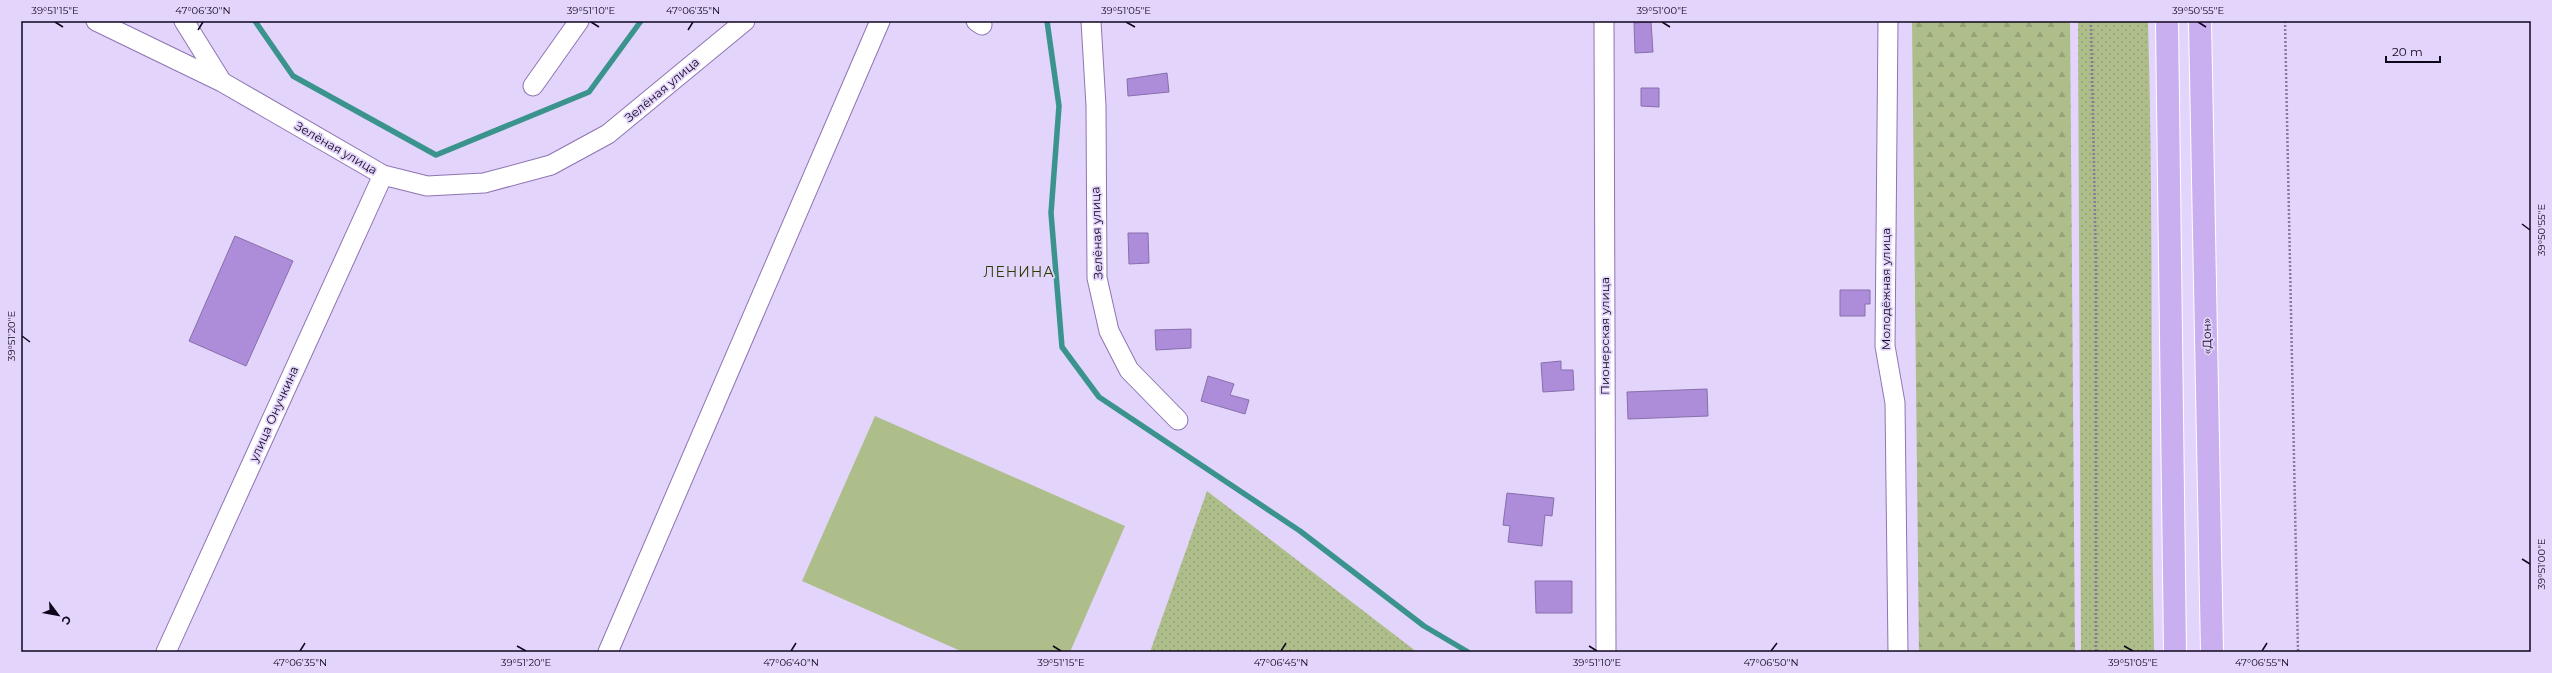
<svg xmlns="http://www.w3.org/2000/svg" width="2552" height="673" viewBox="0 0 2552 673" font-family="Montserrat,sans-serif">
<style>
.grass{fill:url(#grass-dots)}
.forest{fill:url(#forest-firs)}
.garden{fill:#aebe8b}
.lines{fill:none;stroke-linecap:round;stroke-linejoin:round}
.stream{stroke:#3b938d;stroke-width:5.5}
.building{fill:#ad8dda;stroke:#876faa}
.minor-casing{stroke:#8e75b1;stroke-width:21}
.highway-casing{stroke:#fff;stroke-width:24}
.path{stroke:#877a9b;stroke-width:2.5;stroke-dasharray:2 2;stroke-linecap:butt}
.minor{stroke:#fff;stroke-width:19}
.highway{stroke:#c9aff0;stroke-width:22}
.ticks{fill:none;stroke:#10061c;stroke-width:1.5}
.labels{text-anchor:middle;stroke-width:3.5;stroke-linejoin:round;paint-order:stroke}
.street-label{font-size:12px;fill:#10061c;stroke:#e3d4fc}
.quarter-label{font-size:14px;letter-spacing:1px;fill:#2c3900;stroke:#e3d4fc}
.neatline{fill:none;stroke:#10061c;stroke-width:1.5}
.ticks-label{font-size:10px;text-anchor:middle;fill:#10061c}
</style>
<defs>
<pattern id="grass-dots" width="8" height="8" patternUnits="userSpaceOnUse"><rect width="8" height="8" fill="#aebe8b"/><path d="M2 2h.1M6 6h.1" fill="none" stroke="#95a277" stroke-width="1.8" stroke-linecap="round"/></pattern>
<pattern id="forest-firs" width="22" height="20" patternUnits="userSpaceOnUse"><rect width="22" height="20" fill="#aebe8b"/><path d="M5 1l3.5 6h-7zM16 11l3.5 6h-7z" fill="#95a277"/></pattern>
</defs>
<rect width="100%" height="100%" fill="#e3d4fc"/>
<path class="grass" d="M2078,21H2148C2154,231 2150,442 2154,652H2081Z
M1207,491L1417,652H1150Z"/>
<path class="forest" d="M1912,21H2070L2075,652H1919Z"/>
<path class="garden" d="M875,416L1125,526L1070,652H963L802,581Z"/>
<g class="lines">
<path class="stream" d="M255,21L293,76L436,155L589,92L641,21
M1047,21L1059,106L1051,213L1062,347L1099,397L1300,531L1424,626L1468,652"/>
</g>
<path class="building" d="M1651,22L1653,52L1635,53L1634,23Z
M1167,73L1169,92L1128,96L1127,79Z
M1641,88H1659V107L1641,106Z
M1128,233H1148L1149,263L1129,264Z
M235,236L293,261L246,366L189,341Z
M1840,290H1870V304H1865V316H1840Z
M1191,329V348L1156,350L1155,330Z
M1561,361V370H1573L1574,390L1543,392L1541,363Z
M1208,376L1234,384L1230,395L1249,400L1245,414L1201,401Z
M1707,389L1708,416L1628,419L1627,392Z
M1507,493L1554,498L1552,516L1545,515L1542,546L1508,542L1510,526L1503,525Z
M1535,581H1572V613H1536Z"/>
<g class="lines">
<g class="minor-casing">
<path id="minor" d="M96,21L222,82
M184,21L222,82L383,175L427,186L484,183L551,165L608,134L745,21
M976,21L982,25
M1091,21L1096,106L1097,278L1109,331L1129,370L1178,420
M1604,21L1606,652
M1888,21L1885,346L1895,403L1898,652
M533,86L579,21
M166,652L383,175
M608,652L880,21"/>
</g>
<g class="highway-casing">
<path id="highway" d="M2167,21L2175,652
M2200,21L2212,652"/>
</g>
<path class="path" d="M2091,21L2096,265V652
M2285,21L2298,652"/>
<use href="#minor" class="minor"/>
<use href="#highway" class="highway"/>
</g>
<path class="ticks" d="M55,22L63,27M591,22L599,27M1126,22L1135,27M1662,22L1670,27M2198,22L2206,27M198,30L203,22M688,30L693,22M2522,224L2530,230M22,336L30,342M2522,559L2530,564M517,646L526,651M1053,646L1061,651M1589,646L1597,651M2124,646L2133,651M300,651L305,643M791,651L796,643M1281,651L1286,643M1771,651L1777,643M2262,651L2267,643"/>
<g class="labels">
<g class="street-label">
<text transform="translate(662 90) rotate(-40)" y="4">Зелёная улица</text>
<text transform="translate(336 148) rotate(30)" y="4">Зелёная улица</text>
<text transform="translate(1097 233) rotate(-92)" y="4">Зелёная улица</text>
<text transform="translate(1886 289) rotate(-90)" y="4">Молодёжная улица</text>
<text transform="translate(1605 336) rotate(-90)" y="4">Пионерская улица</text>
<text transform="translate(2207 336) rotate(-91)" y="4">«Дон»</text>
<text transform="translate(274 414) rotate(-66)" y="4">улица Онучкина</text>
</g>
<g class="quarter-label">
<text x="1019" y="277">ЛЕНИНА</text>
</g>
</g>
<rect width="2552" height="673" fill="none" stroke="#e3d4fc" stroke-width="44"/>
<g transform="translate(58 615) rotate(122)" stroke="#e3d4fc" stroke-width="3" paint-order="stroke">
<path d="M0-3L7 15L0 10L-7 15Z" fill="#10061c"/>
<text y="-6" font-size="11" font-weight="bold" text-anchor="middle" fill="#10061c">С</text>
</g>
<path d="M2386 56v6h54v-6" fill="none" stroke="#10061c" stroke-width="2"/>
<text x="2392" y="56" font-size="12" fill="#10061c" stroke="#e3d4fc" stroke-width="3" paint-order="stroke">20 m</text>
<rect x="22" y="22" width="2508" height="629" class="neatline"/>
<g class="ticks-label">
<text x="55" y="14">39°51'15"E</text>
<text x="203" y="14">47°06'30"N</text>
<text x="591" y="14">39°51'10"E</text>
<text x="693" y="14">47°06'35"N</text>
<text x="1126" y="14">39°51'05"E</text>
<text x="1662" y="14">39°51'00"E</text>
<text x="2198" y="14">39°50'55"E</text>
<text transform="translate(2541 230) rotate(-90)" y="4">39°50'55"E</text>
<text transform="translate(11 336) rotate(-90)" y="4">39°51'20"E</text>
<text transform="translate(2541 564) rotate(-90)" y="4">39°51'00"E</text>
<text x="300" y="666">47°06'35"N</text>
<text x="526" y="666">39°51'20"E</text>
<text x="791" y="666">47°06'40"N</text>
<text x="1061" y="666">39°51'15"E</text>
<text x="1281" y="666">47°06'45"N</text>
<text x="1597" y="666">39°51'10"E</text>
<text x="1771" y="666">47°06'50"N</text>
<text x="2133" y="666">39°51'05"E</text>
<text x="2262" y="666">47°06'55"N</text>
</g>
</svg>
